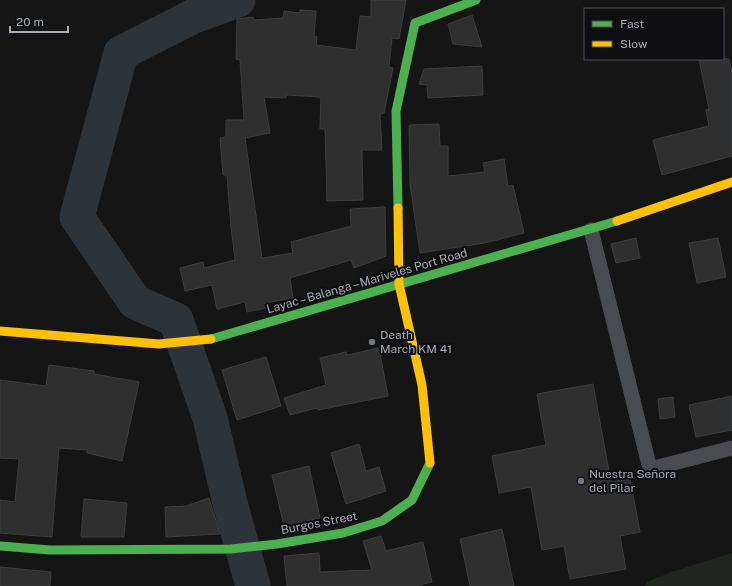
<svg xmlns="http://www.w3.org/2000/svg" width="732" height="586" viewBox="0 0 732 586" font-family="'Public Sans',sans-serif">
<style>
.green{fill:#1f251f}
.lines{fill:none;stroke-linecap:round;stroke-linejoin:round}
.river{stroke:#2d3439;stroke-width:35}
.building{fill:#2f2f30;stroke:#3d3e41}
.street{stroke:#494b4e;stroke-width:15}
.fast{stroke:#4caf50;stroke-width:9}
.slow{stroke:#ffc107;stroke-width:9}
.poi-dot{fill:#74777c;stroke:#0f0f11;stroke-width:1.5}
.labels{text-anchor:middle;stroke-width:4;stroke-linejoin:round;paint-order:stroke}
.street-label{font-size:12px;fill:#a7acb4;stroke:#0f0f11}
.poi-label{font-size:12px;fill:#a7acb4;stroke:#0f0f11;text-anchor:start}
</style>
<rect width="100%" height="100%" fill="#151515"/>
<path class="green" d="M732,553V586H645L647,582L671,572Z"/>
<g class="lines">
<path class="river" d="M238,0L194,16L121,53L77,217L135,302L176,320L210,418L230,503L253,586"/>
</g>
<path class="building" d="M371,0H406L399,39L392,38L389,67L393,68L384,113L380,114L382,150H362L363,200L327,201L325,129H320L321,97L286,95V98L264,97L270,133L245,138L262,258L293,253L291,242L351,226L350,209L385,207L386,256L354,268L351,260L290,278L293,298L265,303L266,308L247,312L245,302L217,309L212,285L185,291L180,268L203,262L204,268L235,260L231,227L227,175H223L220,138L226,137V120H244L240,60L236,59L237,19L253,17L254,20L283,18L284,11L300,13V10L316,11L314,36L317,37L316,45L356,50L360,16L371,17Z
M472,15L482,47L453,44L448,24Z
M699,59H729L732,72V156L662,175L653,140L709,126L706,110L709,109Z
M482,66L483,95L428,98L427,85L419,84L424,69Z
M439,124L440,146H448V176L485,172L483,163L504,159L508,186L513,185L524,233L485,243L420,253L410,184L409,125Z
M636,238L640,258L616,263L611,244Z
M718,238L726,277L697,283L689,243Z
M379,348L388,396L318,410L317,408L290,415L284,398L326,385L320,358L346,352L347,355Z
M266,357L281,406L237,420L222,370Z
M49,365L94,371V374L139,382L122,461L87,453V450L59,448L52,537L0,533V500L15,502L19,459L0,458V380L46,386Z
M593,384L611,482L630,479L640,532L620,536L626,569L570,579L564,546L542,550L531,487L499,493L492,456L546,445L537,394Z
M732,396V430L696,437L689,405Z
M673,397L675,417L660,419L658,399Z
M359,444L366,471L379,467L386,491L346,504L331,453Z
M309,466L320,518L284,526L272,475Z
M209,498L220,534L166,537L165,507L186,506Z
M84,499L127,503L124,537H81Z
M502,529L514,586H470L460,539Z
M381,536L386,551L423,542L432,582L415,586H287L284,556L319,553L320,572L372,570L363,541Z
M0,567L51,572L50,586H0Z"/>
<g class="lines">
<path class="street" d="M591,230L650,469L732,448"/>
<path class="fast" d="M398,208L396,111L415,23L476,0
M211,339L617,221
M0,546L50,550L231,549L277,544L343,533L382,521L412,500L430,463"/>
<path class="slow" d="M398,208L399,284L422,385L430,463
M617,221L732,182
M0,331L159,344L211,339"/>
</g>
<g class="poi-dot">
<circle cx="372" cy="342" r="4"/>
<circle cx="581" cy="481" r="4"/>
</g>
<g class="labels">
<g class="street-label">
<text transform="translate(367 281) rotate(-16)" y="4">Layac – Balanga – Mariveles Port Road</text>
<text transform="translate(319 523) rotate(-11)" y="4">Burgos Street</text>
</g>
<g class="poi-label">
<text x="380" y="339">Death<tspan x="380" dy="14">March KM 41</tspan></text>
<text x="589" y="478">Nuestra Señora<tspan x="589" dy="14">del Pilar</tspan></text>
</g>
</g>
<rect x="584" y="8" width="140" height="52" fill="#0f0f11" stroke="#4c4e52"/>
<rect x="592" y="21" width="20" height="6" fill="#4caf50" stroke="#4c4e52"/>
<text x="620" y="28" font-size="12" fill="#a7acb4">Fast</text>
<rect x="592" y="41" width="20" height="6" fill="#ffc107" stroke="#4c4e52"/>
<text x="620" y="48" font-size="12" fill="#a7acb4">Slow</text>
<path d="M10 26v6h58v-6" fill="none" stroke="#a7acb4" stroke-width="2"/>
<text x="16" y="26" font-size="12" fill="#a7acb4" stroke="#0f0f11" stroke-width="3" paint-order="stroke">20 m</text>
</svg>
